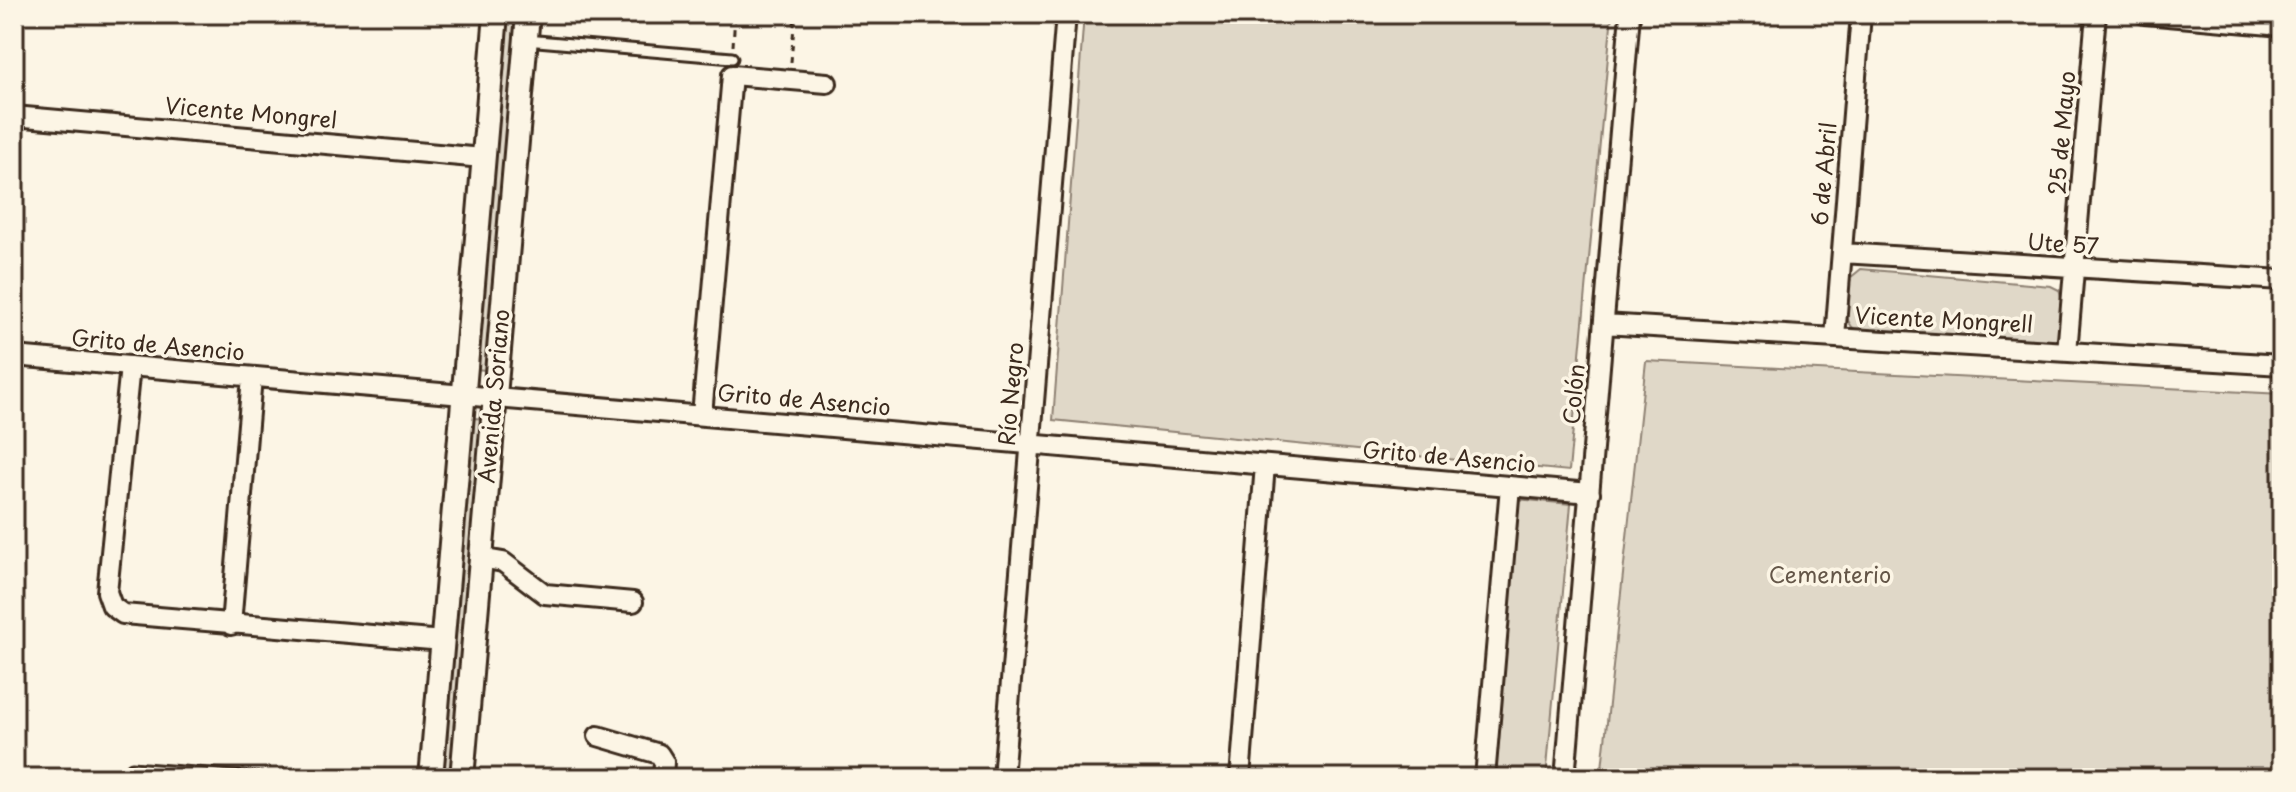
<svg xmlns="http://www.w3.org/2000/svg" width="2296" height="792" viewBox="0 0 2296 792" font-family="'Playpen Sans',sans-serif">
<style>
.green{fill:#e0d8c8;stroke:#8e8173;stroke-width:2}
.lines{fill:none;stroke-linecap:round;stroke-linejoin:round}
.service-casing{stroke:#3b2a1e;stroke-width:15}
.minor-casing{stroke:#3b2a1e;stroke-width:24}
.tertiary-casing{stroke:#3b2a1e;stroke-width:28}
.path{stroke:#3b2a1e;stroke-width:3;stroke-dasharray:6 6;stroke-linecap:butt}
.service{stroke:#fcf5e5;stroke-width:9}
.minor{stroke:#fcf5e5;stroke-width:18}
.tertiary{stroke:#fcf5e5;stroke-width:22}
.labels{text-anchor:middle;stroke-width:7;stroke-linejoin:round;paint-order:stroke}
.street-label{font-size:22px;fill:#3b2a1e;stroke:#fcf5e5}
.park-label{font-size:22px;fill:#645648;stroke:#fcf5e5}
</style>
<rect width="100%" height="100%" fill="#fcf5e5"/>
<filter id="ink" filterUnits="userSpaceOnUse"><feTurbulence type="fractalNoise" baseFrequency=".0125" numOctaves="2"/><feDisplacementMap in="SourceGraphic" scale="16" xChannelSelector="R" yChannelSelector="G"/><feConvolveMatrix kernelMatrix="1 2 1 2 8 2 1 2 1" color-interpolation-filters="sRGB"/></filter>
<g filter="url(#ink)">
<path class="green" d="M507,14H517L485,370L476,369Z
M1084,14H1612L1569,471L1053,420Z
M1861,269L2051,286L2059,290C2064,305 2063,331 2054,344L1862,333C1838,325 1848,299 1850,278Z
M1646,361L2282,394V778H1601Z
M473,418L485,419L452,778H441Z
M1516,499L1571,504L1546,778H1494Z"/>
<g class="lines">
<g class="service-casing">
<path id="service" d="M526,40L732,58
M132,768L258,778"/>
</g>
<g class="minor-casing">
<path id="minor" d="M2145,14L2282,26
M14,116L483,158
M1842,253L2282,280
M1604,324L2282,365
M1835,338L1861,14
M2067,352L2096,14
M14,356L1590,493
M130,366L107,592L112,606L123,614L443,641
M702,415L732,75L827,83
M480,558L503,562L545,594L633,602
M231,625L252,377
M598,736L659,754L664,762L663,778
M1003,778L1066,14
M1240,778L1265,465
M1485,778L1510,486
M1565,778L1630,14"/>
</g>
<g class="tertiary-casing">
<path id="tertiary" d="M431,778L496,14
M462,778L528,14"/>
</g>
<path class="path" d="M733,46L735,14
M791,62L795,14"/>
<use href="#service" class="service"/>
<use href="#minor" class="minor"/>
<use href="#tertiary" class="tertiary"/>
</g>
</g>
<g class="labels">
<g class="street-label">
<text transform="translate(251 113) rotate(5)" y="8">Vicente Mongrel</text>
<text transform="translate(2062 133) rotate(-85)" y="8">25 de Mayo</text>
<text transform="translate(1824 174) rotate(-85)" y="8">6 de Abril</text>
<text transform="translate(2063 244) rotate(4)" y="8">Ute 57</text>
<text transform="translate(1944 320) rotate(3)" y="8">Vicente Mongrell</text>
<text transform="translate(158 345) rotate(5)" y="8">Grito de Asencio</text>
<text transform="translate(1011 394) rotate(-85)" y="8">Río Negro</text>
<text transform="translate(1574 394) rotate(-85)" y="8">Colón</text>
<text transform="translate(494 396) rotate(-85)" y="8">Avenida Soriano</text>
<text transform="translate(804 400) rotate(5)" y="8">Grito de Asencio</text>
<text transform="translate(1449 457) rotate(5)" y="8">Grito de Asencio</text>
</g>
<g class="park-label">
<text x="1830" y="583">Cementerio</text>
</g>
</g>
<rect width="2296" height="792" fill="none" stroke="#fcf5e5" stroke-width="48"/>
<rect x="24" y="24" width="2248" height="744" fill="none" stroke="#3b2a1e" stroke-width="3" filter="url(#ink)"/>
</svg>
